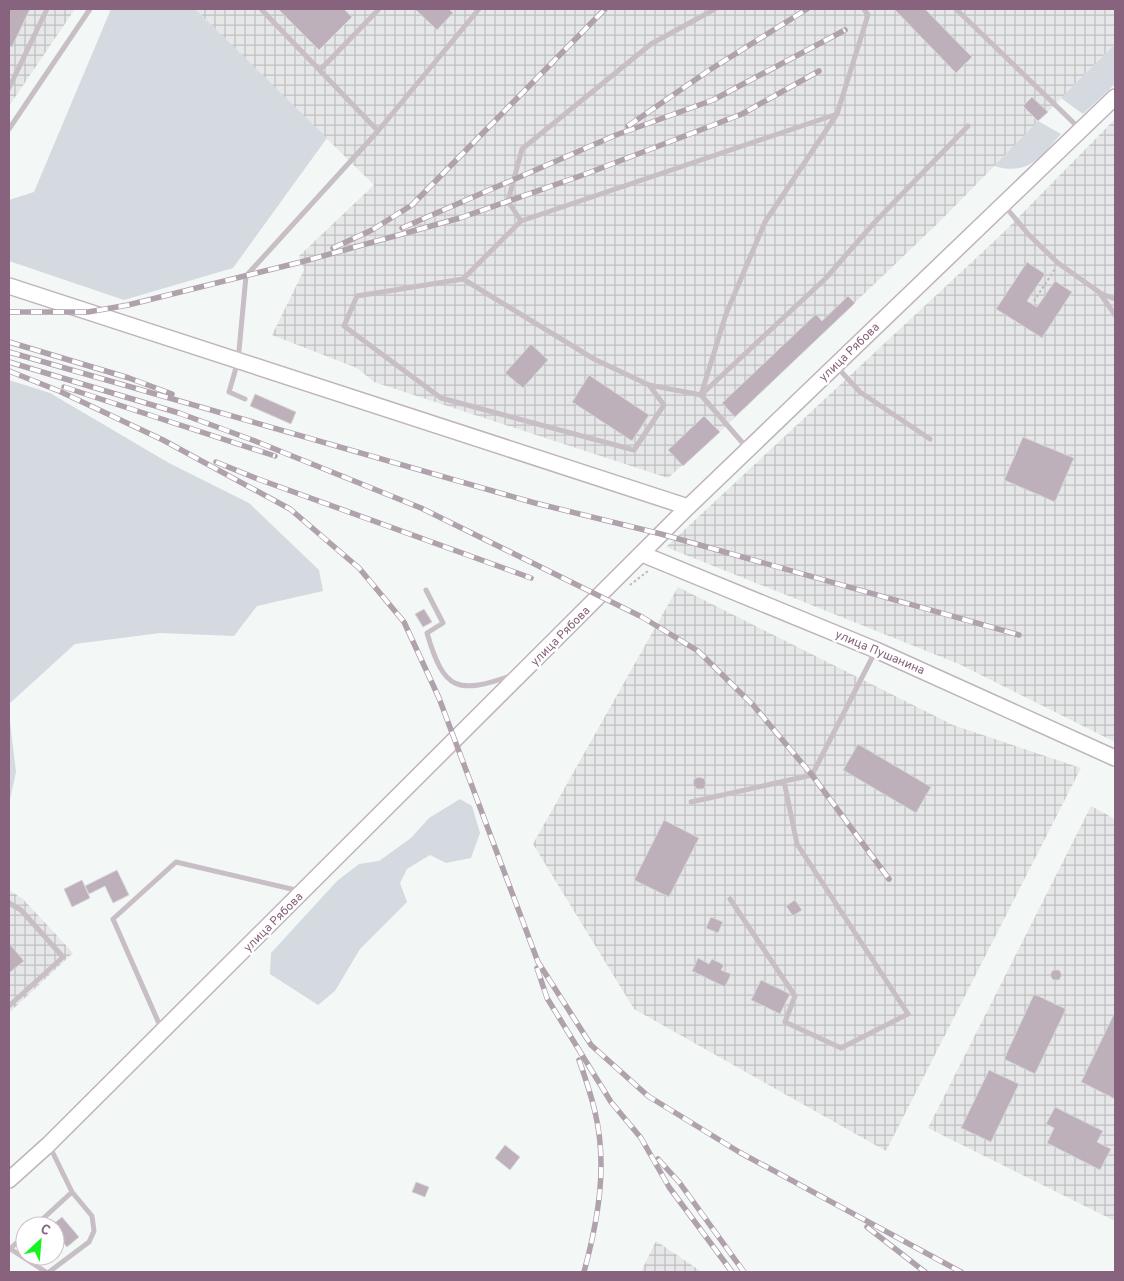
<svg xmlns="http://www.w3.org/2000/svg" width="1124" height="1281" viewBox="0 0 1124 1281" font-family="Overpass,sans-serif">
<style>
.industrial{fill:url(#industrial-grid)}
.grass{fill:#d4dadf}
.building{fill:#bdb0bb;stroke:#d6d8d8}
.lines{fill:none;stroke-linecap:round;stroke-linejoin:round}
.secondary-casing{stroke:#bfb3bc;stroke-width:18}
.path{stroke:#beb7bc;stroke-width:2;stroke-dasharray:2.5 2.5;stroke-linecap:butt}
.lane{stroke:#c8bfc6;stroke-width:5}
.secondary{stroke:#fff;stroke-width:15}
.rail-casing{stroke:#afa2ac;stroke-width:5.5}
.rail{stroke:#fff;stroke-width:4;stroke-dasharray:11;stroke-linecap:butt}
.labels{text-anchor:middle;stroke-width:5;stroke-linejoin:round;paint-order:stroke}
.street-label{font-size:12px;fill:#87637e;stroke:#fff}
</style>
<defs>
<pattern id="industrial-grid" width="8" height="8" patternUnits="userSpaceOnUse" patternTransform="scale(1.25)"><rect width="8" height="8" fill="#e6e7e8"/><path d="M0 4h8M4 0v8" fill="none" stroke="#c0bfc1"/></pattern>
</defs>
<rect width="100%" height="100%" fill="#f3f7f6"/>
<path class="industrial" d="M9,9H75L9,106Z
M195,9H1115V44L937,224L727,425L668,478L374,382L357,368L272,335L304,270L299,256L374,185Z
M1115,119V742L959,664L666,547L1004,232Z
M678,587L953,725L1081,768L886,1151L634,1009L533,844Z
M1091,806L1115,819V1221L928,1128Z
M9,890L23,899L73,953L9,1013Z
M656,1241L702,1272H641Z"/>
<path class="grass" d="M111,9H195L327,138L233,268L124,300L9,261V200L34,192Z
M1115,44V84L1083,114L1061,98Z
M1038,121L1061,134C1039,158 1029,176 994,166Z
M9,380L50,393L169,463L249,503L319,570L323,591L257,606L234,636L160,633L75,644L9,704Z
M9,713L16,772L9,804Z
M460,799L472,806L480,833L471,858L446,863L430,855L407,869L400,883L407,902L360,949L335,991L318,1005L270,974L271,953L337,881L359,864L379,861L411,838L429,818Z"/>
<path class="building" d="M9,9H30L12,47L9,46Z
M278,9H344L352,17L319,50Z
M415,9H449L453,13L437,30Z
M894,9H925L972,57L956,73Z
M1032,97L1048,112L1038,121L1023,106Z
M1027,262L1045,274L1027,301L1037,307L1055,281L1072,292L1042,338L996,309Z
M848,296L855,303L735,417L722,403L816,314L822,321Z
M531,344L548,360L523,388L505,373Z
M589,375L649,415L632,441L572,402Z
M255,394L296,412L291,424L250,406Z
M704,416L720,432L683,466L668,450Z
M1023,437L1074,458L1055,502L1004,480Z
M424,609L432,622L423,627L415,614Z
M858,744L931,787L916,813L843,770Z
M699,777L705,779L706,785L703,789H697L693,785L694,779Z
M664,820L699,838L669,897L634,880Z
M117,870L129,895L113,903L105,886L89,894L85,886Z
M82,880L90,898L72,907L64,889Z
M795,900L802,910L793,916L786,906Z
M711,917L723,922L718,933L706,928Z
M9,943L24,961L9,973Z
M698,958L709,964L712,959L724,965L721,970L731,974L725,987L692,971Z
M1053,970H1059L1062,975L1059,980H1053L1050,975Z
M761,980L790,994L780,1014L751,1000Z
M1034,994L1066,1009L1035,1074L1004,1059Z
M1115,1012V1099L1081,1082Z
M989,1070L1019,1084L991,1142L961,1128Z
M1055,1107L1103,1131L1097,1142L1111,1149L1100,1170L1047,1143L1054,1128L1046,1124Z
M505,1145L520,1157L510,1170L495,1158Z
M416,1182L429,1187L425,1197L412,1192Z
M62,1217L79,1237L67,1247L55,1233V1226H51Z
M55,1233L63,1243L55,1250Z
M36,1256H53L43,1265Z"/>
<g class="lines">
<g class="secondary-casing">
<path id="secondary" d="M9,286L688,507
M642,554L876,650L1115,758
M9,1180L49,1144L688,507L1115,97"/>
</g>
<path class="path" d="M1034,301L1055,269
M630,585L648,571"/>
<path class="lane" d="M261,9L378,131
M956,9L1079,128
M320,70L379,9
M9,88L47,9
M9,129L90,9
M1004,205L1029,235L1058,263L1099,292L1115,315
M521,221L508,201L522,149L651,44L715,9
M463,279L521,221L837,114L868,15L864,9
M1100,293L1115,299
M837,367L860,392L930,439
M649,385L664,405L634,450L441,398L344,326L357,296L463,279L594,359L649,385L701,395L726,314L765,222L837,114
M245,399L229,392L238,361L246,276L378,131L479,9
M748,449L701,395L826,278L874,223L968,126
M426,590L443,623L427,633C444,691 457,695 513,675
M691,802L812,775L875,652
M730,899L795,996L785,1022L841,1048L908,1014L797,844L784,781
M9,903L21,910L63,957L9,1006
M161,1028L113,919L176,862L300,891
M35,1226L72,1192
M9,1248L46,1272
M10,1249L25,1235
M49,1272L89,1242L94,1231L92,1216L72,1192L50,1147"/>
<use href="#secondary" class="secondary"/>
<g class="rail-casing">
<path id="rail" d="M628,126L708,71L807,9
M402,228L616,135L713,100L845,30
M333,248L372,230L412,205L605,9
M9,312H88L128,305L301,262L460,218L583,175L742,114L819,71
M9,342L129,378L172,394
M9,352L535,503L661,534L1019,635
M9,362L179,413L255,441L421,508L642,617L698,651L753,705L812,775L889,879
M9,371L59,391L163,440L290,509L359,568L404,622L439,698L538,962L591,1045L648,1096L739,1152L961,1272
M64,387L275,456
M216,462L258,479L531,578
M537,968L547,998L611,1102L641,1138L669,1187L732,1272
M579,1060C585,1077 591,1094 595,1112C608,1166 598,1220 584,1272
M658,1159L679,1182L744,1272
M867,1227L925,1272"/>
</g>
<use href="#rail" class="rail"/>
</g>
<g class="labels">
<g class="street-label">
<text transform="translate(849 352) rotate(-44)" y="4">улица Рябова</text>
<text transform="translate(560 636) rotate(-45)" y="4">улица Рябова</text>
<text transform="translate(880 652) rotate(23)" y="4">улица Пушанина</text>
<text transform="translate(273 922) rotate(-45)" y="4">улица Рябова</text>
</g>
</g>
<rect width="1124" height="1281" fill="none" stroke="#87637e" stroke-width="20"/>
<g transform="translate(40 1241) rotate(26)"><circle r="24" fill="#ffffff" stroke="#cfc1cb"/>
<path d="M0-4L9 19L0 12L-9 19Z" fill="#15f420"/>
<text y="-8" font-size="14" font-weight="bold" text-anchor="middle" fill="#87637e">С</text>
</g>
</svg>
